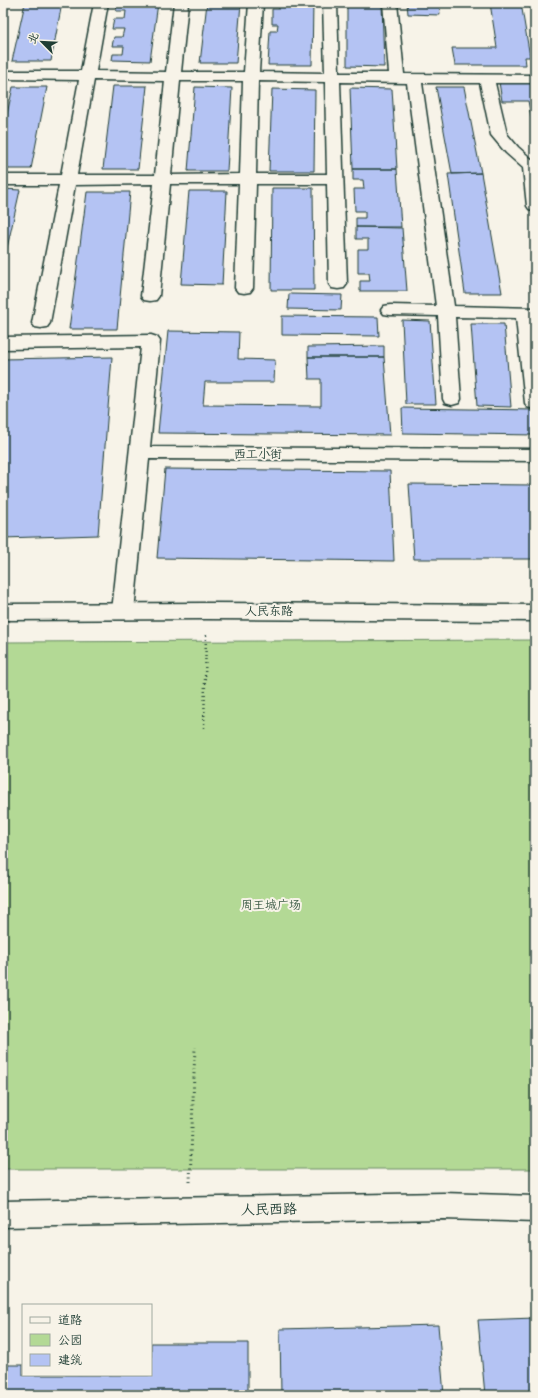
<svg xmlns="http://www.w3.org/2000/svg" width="538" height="1398" viewBox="0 0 538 1398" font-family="Mali,'LXGW WenKai TC',sans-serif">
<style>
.green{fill:#b3d995;stroke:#698b64}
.building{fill:#b4c3f3;stroke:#1f3d34}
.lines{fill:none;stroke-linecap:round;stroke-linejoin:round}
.minor-casing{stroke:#1f3d34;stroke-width:3}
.major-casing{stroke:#1f3d34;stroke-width:3}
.path-far1{stroke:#1f3d34;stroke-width:2.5;stroke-dasharray:1 3;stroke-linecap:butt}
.path{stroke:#1f3d34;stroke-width:3;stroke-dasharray:1 3.5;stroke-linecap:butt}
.minor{fill:#f7f3e8;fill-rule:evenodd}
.major{fill:#f7f3e8;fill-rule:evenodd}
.labels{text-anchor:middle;stroke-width:4;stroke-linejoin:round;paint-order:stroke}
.street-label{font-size:12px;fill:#1f3d34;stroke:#f7f3e8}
.park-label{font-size:12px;fill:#3d5c47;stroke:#f7f3e8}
.near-street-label{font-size:14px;fill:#1f3d34;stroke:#f7f3e8}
</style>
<rect width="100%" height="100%" fill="#f7f3e8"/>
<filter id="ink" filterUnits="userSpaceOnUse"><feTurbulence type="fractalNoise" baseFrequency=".025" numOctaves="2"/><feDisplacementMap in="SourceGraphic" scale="8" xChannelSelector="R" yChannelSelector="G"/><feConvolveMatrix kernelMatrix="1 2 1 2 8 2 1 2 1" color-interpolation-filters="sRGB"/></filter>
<g filter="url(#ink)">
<path class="green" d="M535,640V1169H3V642Z"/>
<path class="building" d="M25,3H62L51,61H12Z
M117,3H158L150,61L112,60L113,54H123L124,46H112L114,37H122L124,29H112L114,19H125L126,11H116Z
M207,3H241L236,63H200Z
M279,3H313L312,65H268L270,31H277L278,24H272V9H279Z
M347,3H382L384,67L347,66Z
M407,3H439L440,15L408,14Z
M490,3H521L530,57H525L526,65H455L452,48H497Z
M499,82H535V136L528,101H502Z
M113,86H147L138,169H103Z
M13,87H47L31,169H3V132Z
M195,87L232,88L227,171H188Z
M436,87H464L481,173L452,174Z
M350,88L392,89L397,169H353Z
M272,89L315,90L314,171H269Z
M353,169H397L401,227H356V218H365V211H355L354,189H364L363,180H353Z
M481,173L502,293H465L448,174Z
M272,188H313L314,290H271Z
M3,189L20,190L3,266Z
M189,191H227L222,285L181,284Z
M87,192H130L117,329H69Z
M356,227L402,228L407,291H360V281H370L369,273H358V249H368V239H356Z
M289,294L342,295L341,310L288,309Z
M282,316L378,317L379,336L282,335Z
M402,320L430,321L436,404H406Z
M471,324H504L511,407L477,406Z
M168,331L239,332L238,359L275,360L274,382H205L203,405L321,406V379H309L308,357H384L390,435L158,433Z
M384,346V357H308V347Z
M112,357L98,535L3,538V359Z
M402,408L535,410V435L403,433Z
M165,469L390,471L394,561L157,558Z
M409,484L535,485V559H414Z
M535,1318V1395H485L478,1320Z
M438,1325L444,1395H281L280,1329Z
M151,1343H248V1395H3V1365H23V1375H151Z"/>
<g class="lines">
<g class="minor-casing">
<path id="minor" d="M94,3H108L96,71L166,72L174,3H188L181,72H244L249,3H263L259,72L325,73L323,3H337L339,73H389L383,3H397L404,74L535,75V83H495L507,134L518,147L535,162V211L529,209L527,206L523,168L506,153L491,135L480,83H422L454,306L535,308V318H534L535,331V409L527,407L525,403L516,318L455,317L461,399L459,403L452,405L445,403L443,399L438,316L390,315L384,314L381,310L384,306L390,305L436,306L407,83L340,82L347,284L344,288L338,289L332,288L329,284L327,184H256L253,288L250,292L244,293L238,292L235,288L239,184H170L159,296L156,300L150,301L144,300L141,296L154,184L75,185L50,323L47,327L41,328L35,327L32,323L59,185H3V175H61L79,80L3,79V71H81ZM94,80L165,81L155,175H77ZM180,81H243L240,174L171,175ZM258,81L325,82L327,174H256Z
M151,335L157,337L160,341L150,447L535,449V461L149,459L134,611L130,616L123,619L116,616L112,611L141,347L3,349V337Z"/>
</g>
<g class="major-casing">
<path id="major" d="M206,603L535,605V621L206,619L3,620V604Z
M443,1193L535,1196V1222L443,1219L3,1227V1201Z"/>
</g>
<path class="path-far1" d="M204,728L206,634"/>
<path class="path" d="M3,876H11
M190,1182L195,1047"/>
<use href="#minor" class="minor"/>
<use href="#major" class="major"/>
</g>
</g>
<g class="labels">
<g class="street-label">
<text x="258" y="458">西工小街</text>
<text x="269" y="615">人民东路</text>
</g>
<g class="park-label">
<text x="271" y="909">周王城广场</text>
</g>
<g class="near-street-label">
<text transform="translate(269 1209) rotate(-1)" y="5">人民西路</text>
</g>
</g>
<rect width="538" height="1398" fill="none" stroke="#f7f3e8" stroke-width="16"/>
<rect x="8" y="8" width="522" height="1382" fill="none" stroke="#1f3d34" stroke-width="1.5" filter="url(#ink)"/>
<rect x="22" y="1304" width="130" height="72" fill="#f7f3e8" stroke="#a1aaa0"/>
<rect x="30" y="1317" width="20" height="6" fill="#f7f3e8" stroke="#a1aaa0"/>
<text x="58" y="1324" font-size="12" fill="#1f3d34">道路</text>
<rect x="30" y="1334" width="20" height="12" fill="#b3d995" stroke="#a1aaa0"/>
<text x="58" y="1344" font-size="12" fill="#1f3d34">公园</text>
<rect x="30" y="1354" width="20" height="12" fill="#b4c3f3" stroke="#a1aaa0"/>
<text x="58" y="1364" font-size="12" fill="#1f3d34">建筑</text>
<g transform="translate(42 42) rotate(294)" stroke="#f7f3e8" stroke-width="3" paint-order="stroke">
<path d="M0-3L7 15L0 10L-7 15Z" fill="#1f3d34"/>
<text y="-6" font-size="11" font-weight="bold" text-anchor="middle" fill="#1f3d34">北</text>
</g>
</svg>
